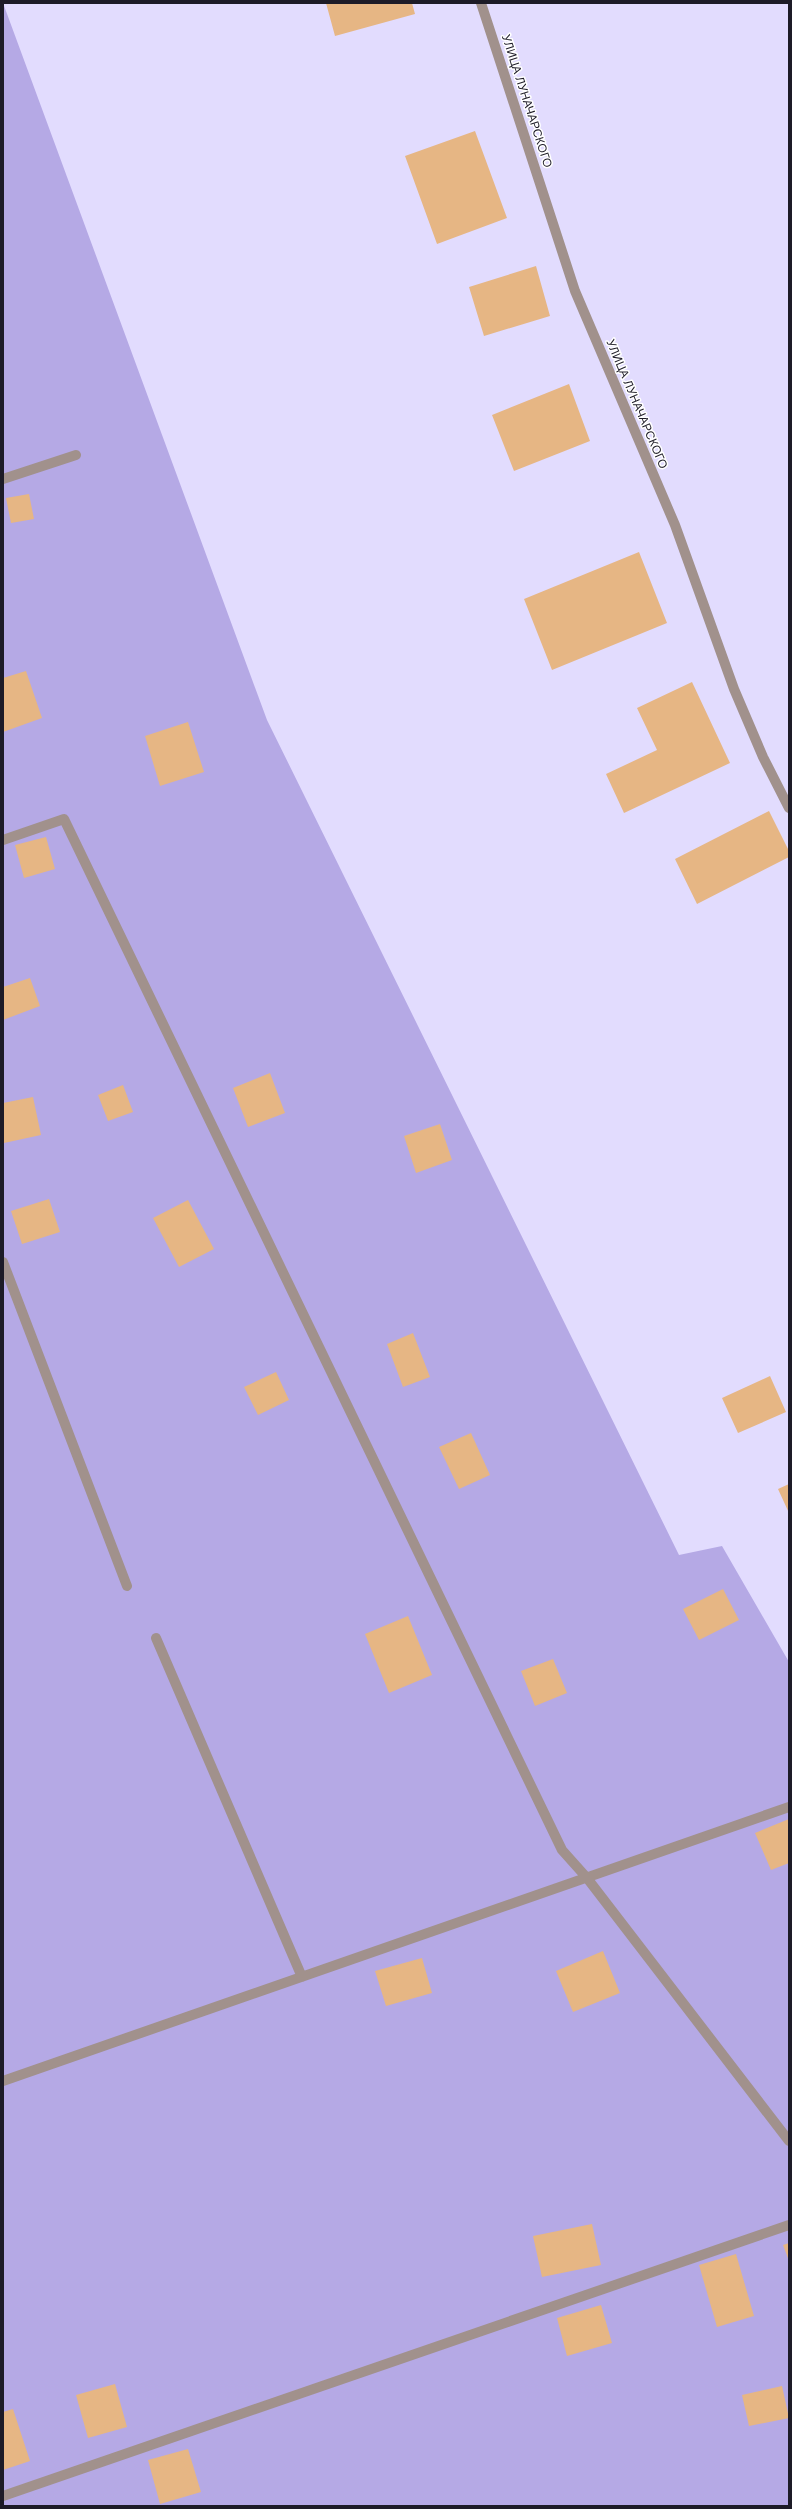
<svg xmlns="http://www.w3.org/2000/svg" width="792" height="2509" viewBox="0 0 792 2509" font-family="Arial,sans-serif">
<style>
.green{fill:#b5a9e5}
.building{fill:#e6b684}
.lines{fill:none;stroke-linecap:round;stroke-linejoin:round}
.lane{stroke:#a1918c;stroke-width:10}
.street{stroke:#a1918c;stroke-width:10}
.labels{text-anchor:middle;stroke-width:3;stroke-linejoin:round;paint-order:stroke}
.street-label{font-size:12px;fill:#1d1b27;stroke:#fff}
</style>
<rect width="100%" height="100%" fill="#e2dcfe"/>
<path class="green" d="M3,3L267,720L679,1555L722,1546L789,1662V2506H3Z"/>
<path class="building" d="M326,3H412L415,14L335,36Z
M475,131L507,218L437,244L405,156Z
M536,266L550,316L484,336L469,287Z
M569,384L590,441L514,471L492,415Z
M29,494L34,519L11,523L6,498Z
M639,552L667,623L552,670L524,599Z
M26,671L42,718L3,732V678Z
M692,682L730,763L624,813L606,774L657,750L637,708Z
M188,722L204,772L160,786L145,736Z
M769,811L789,851V857L697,904L675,859Z
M46,837L55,869L24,878L15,845Z
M30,978L40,1006L3,1020V987Z
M270,1073L285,1113L248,1127L233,1088Z
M123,1085L133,1112L108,1121L98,1095Z
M33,1097L41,1135L4,1143L3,1103Z
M440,1124L452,1160L416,1173L404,1136Z
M49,1199L60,1232L22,1244L11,1211Z
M188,1200L214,1249L179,1267L153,1218Z
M413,1333L430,1377L403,1387L387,1344Z
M276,1372L289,1400L258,1415L244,1387Z
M770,1376L786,1412L738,1433L722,1398Z
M471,1433L490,1475L459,1489L439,1447Z
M789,1484V1513L778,1489Z
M723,1589L739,1620L699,1640L683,1609Z
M408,1616L432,1675L389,1693L365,1634Z
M553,1659L567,1693L535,1706L521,1671Z
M789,1819V1863L771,1870L755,1833Z
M603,1951L620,1993L573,2012L556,1971Z
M422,1958L432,1993L386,2006L375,1971Z
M592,2224L601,2265L542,2277L533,2236Z
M789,2243V2261L783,2245Z
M736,2254L754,2316L717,2327L699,2265Z
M601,2305L612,2343L567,2356L557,2318Z
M115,2384L127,2427L88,2438L76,2395Z
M782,2386L789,2418L749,2426L742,2395Z
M13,2409L30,2461L3,2470V2412Z
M188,2449L201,2492L160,2504L148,2460Z"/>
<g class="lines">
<path class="lane" d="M3,479L76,455
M3,840L64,819L562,1850L587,1878L789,2141
M3,1262L127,1586
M156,1638L302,1977
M3,2081L789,1807
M3,2496L789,2225"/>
<path class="street" d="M481,3L575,291L675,525L734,689L763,757L789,808"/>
</g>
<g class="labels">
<g class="street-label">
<text transform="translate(527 101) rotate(72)" y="4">УЛИЦА ЛУНАЧАРСКОГО</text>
<text transform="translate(637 404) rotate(67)" y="4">УЛИЦА ЛУНАЧАРСКОГО</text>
</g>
</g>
<rect width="792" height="2509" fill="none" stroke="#1d1b27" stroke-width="8"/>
</svg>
